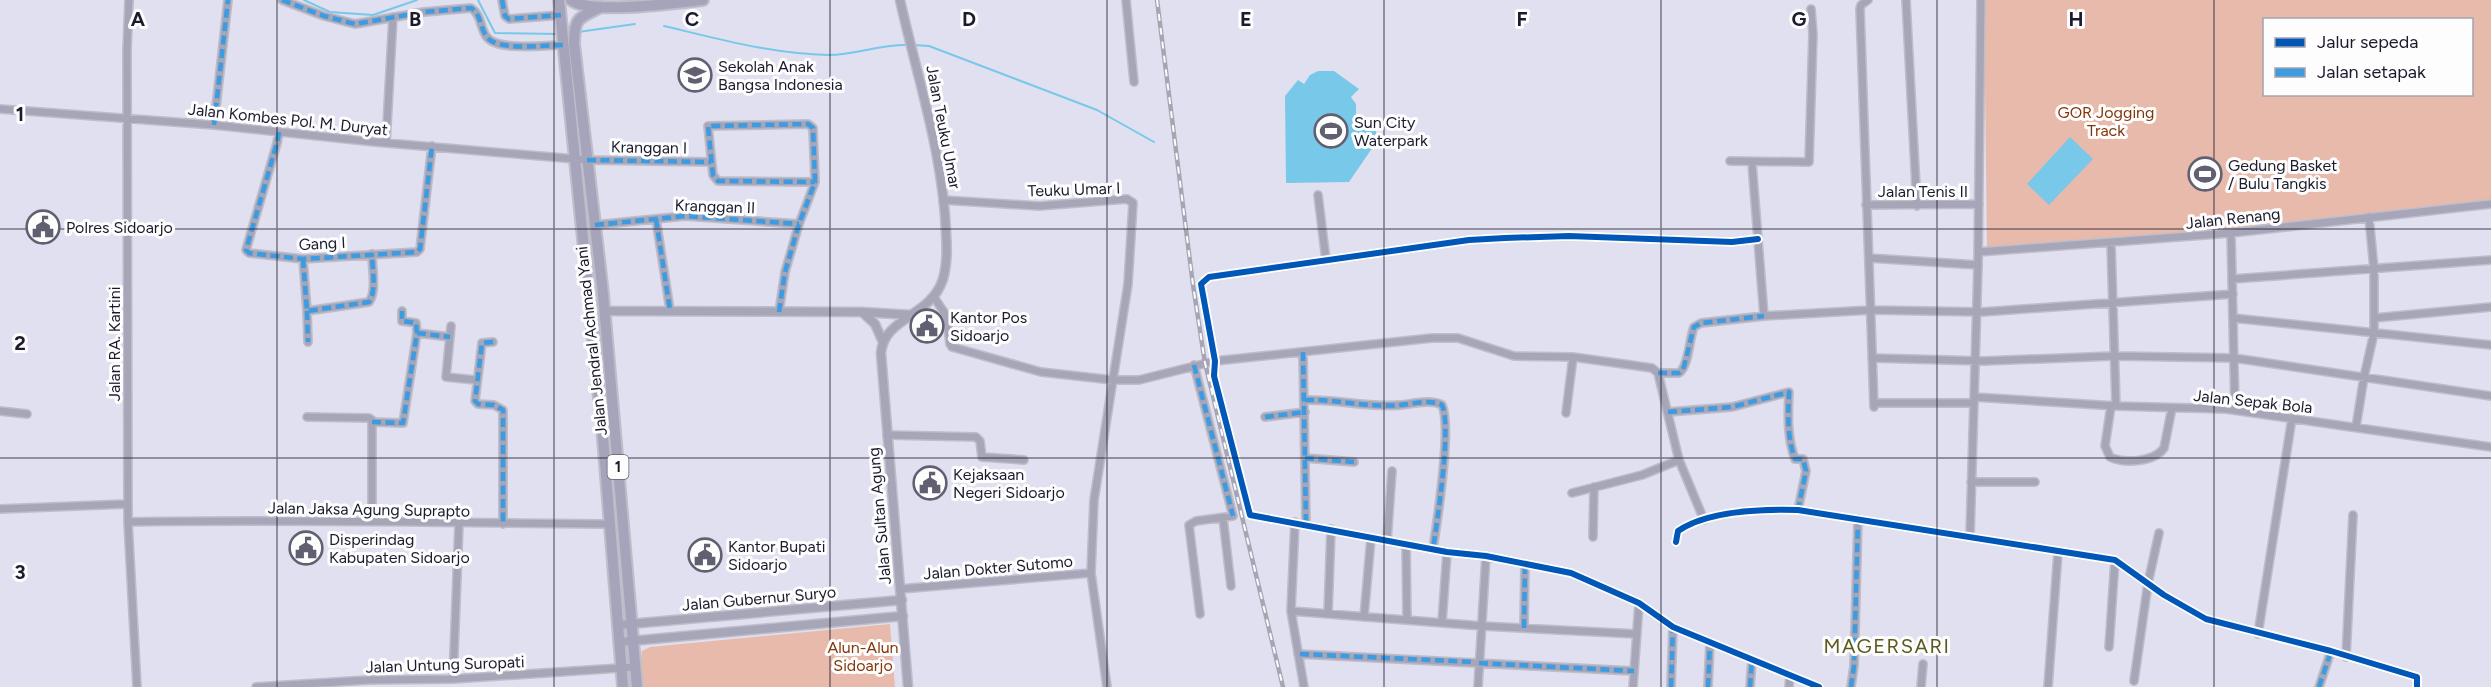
<svg xmlns="http://www.w3.org/2000/svg" width="2491" height="687" viewBox="0 0 2491 687" font-family="Figtree,sans-serif">
<style>
.green{fill:#e8baab;fill-rule:evenodd}
.water{fill:#78c8e9}
.lines{fill:none;stroke-linecap:round;stroke-linejoin:round}
.stream{stroke:#78c8e9;stroke-width:2}
.minor-casing{stroke:#bebecb;stroke-width:10}
.tertiary-casing{stroke:#bebecb;stroke-width:11}
.trunk-casing{stroke:#bebecb;stroke-width:14}
.minor{stroke:#a6a6b8;stroke-width:7}
.tertiary{stroke:#a6a6b8;stroke-width:8}
.trunk{stroke:#a6a4ba;stroke-width:10}
.rail-casing{stroke:#a6a5b4;stroke-width:4.5}
.rail{stroke:#fdfdfd;stroke-width:2;stroke-dasharray:7;stroke-linecap:butt}
.quiet{stroke:#3c9be1;stroke-width:4.5;stroke-dasharray:9 4.5;stroke-linecap:butt}
.cycleway-casing{stroke:#fdfdfd;stroke-width:10}
.cycleway{stroke:#0057b8;stroke-width:6}
.grid{fill:none;stroke:#1c1b2d;stroke-width:1.5;stroke-opacity:0.55}
.labels{text-anchor:middle;stroke-width:6;stroke-linejoin:round;paint-order:stroke}
.shield{fill:#fdfdfd;stroke:#605f6b;stroke-width:1.5}
.shield-label{font-size:15px;font-weight:bold;fill:#1c1b2d}
.poi-label{font-size:16px;fill:#1c1b2d;stroke:#fdfdfd;text-anchor:start}
.park-label{font-size:16px;fill:#833708;stroke:#fdfdfd}
.street-label{font-size:16px;fill:#1c1b2d;stroke:#fdfdfd}
.quarter-label{font-size:20px;letter-spacing:1.5px;fill:#5d591d;stroke:#fdfdfd}
.grid-label{font-size:20px;text-anchor:middle;font-weight:bold;fill:#1c1b2d;stroke:#fdfdfd;stroke-width:6;stroke-linejoin:round;paint-order:stroke}
</style>
<rect width="100%" height="100%" fill="#e0e0f0"/>
<path class="green" d="M1984,0H2491V204L2231,233L1987,248ZM2264,20H2472V94H2264Z
M890,624L895,687H644L641,662L642,651L650,647Z"/>
<path class="water" d="M1318,71H1334L1359,89L1351,97L1356,104V116L1375,122L1377,141L1349,182L1286,183L1285,96L1298,80L1304,84L1310,75Z
M2070,137L2093,159L2049,205L2027,184Z"/>
<g class="lines">
<path class="stream" d="M304,0L330,12L373,15L417,0
M478,0L495,33L558,34
M664,26C719,39 772,54 829,55C855,55 881,44 907,45
M578,32L635,24
M913,45L929,46L1097,110L1154,142"/>
<g class="minor-casing">
<path id="minor" d="M129,0L127,50L128,522L137,687
M282,0L324,16L355,24L424,12L471,8C481,14 480,27 486,36C496,52 546,45 563,45
M502,0L505,16L509,19L561,15
M1126,0L1134,82
M1868,0L1861,5L1860,9L1874,407
M1906,0L1917,206
M0,109L214,125L375,142L587,160L711,162
M214,125L228,0
M279,132L277,143L246,250L249,253L303,259L417,252L420,249L432,146
M386,143L393,17
M1730,161L1809,162L1813,34L1811,9
M1752,163L1764,316
M1318,195L1326,260
M943,200L1039,206L1127,199L1133,203L1128,284L1094,500L1091,573
M1866,205L1979,204
M656,219L670,310
M595,225L685,216L799,224
M2231,233L2235,410
M1758,239L1732,242L1569,236L1505,238L1469,240L1209,277L1201,284L1215,361L1214,376L1250,515L1447,552L1486,556L1571,573L1639,603L1673,627L1819,687
M2111,243L2116,406
M1978,252L2231,233L2491,204
M1869,258L1978,265
M303,259L307,311L369,302C377,291 372,268 372,254
M2232,279L2491,260
M934,297L947,317L950,344L952,347L1041,372L1113,380H1139L1215,361L1432,338H1458L1514,356L1573,357L1652,368L1658,373H1679C1689,366 1689,339 1694,327L1701,323L1764,316L1871,310L1982,312L2233,294
M307,311L308,342
M779,312L785,272L799,224L815,182L813,128L808,124L708,126L713,175L718,181L815,182
M2233,318L2491,345
M2374,318L2491,307
M451,326L446,377L476,380
M417,333L450,337
M493,342L482,343L475,401L478,404L494,405L503,410V524
M1303,352L1306,524
M1872,358L1983,361L2114,356L2234,358L2491,396
M1194,365L1233,516L1196,521L1189,525L1200,614
M1658,373L1679,460L1704,520
M1974,397L2116,406L2226,409L2491,447
M1305,400C1338,399 1367,408 1400,405C1412,404 1431,399 1442,405C1452,427 1437,522 1433,549
M1874,403H1974
M2111,406L2105,446L2110,457C2125,464 2154,462 2164,448L2172,408
M0,411L27,414
M1668,412L1732,407L1789,392C1788,414 1787,438 1795,459H1803L1806,471L1798,510
M1566,413L1573,357
M307,417L369,418L372,420V521
M1265,417L1305,412
M372,422L403,423L417,333L416,323L402,321V311
M2356,427L2364,377L2374,333V269L2369,217
M887,435L976,437L980,441L982,457L1024,460
M1305,458L1354,462
M1971,482H2035
M1572,493L1642,475L1679,460
M0,509L127,504
M1223,518L1231,586
M128,522C288,519 449,523 610,524
M1295,522L1291,611L1304,687
M1970,536L1978,265L1981,0
M1593,537L1594,487
M1387,541L1392,471
M1676,542L1678,531C1709,510 1762,509 1798,510L2115,560L2164,595L2206,619L2331,651L2417,677V687
M1406,544L1407,620
M900,589L1091,573L1107,687
M1291,611L1482,626L1637,634
M1328,614L1331,529
M1364,617L1371,538
M1442,623L1447,552
M1524,628L1525,564
M2258,634L2292,418
M2109,647L2115,560
M1298,654L1634,671
M2346,657L2353,515
M453,679L459,524
M2134,681L2148,583L2159,533
M256,687L368,680L453,679L635,667
M1478,687L1486,556
M1633,687L1639,603
M1671,687L1673,627
M1708,687L1710,642
M1750,687L1752,660
M1789,687L1790,675
M1851,687L1854,666L1858,519
M1921,687L1923,664
M2048,687L2058,552
M2319,687L2331,651"/>
</g>
<g class="tertiary-casing">
<path id="tertiary" d="M900,0C916,72 939,141 945,215C946,236 949,258 943,279C931,317 884,317 881,353L908,687
M604,311L862,312L875,324L883,342
M862,312L912,315
M618,625L902,600
M620,642L903,616"/>
</g>
<g class="trunk-casing">
<path id="trunk" d="M559,0L603,438L623,687
M571,0C590,15 677,3 703,0
M601,7C578,18 574,18 574,44L603,294L637,687"/>
</g>
<use href="#minor" class="minor"/>
<use href="#tertiary" class="tertiary"/>
<use href="#trunk" class="trunk"/>
<g class="rail-casing">
<path id="rail" d="M1157,0L1193,285L1205,363L1283,687"/>
</g>
<use href="#rail" class="rail"/>
<path class="quiet" d="M282,0L324,16L355,24L424,12L471,8C481,14 480,27 486,36C496,52 546,45 563,45
M502,0L505,16L509,19L561,15
M214,125L228,0
M279,132L277,143L246,250L249,253L303,259L417,252L420,249L432,146
M587,160L711,162
M656,219L670,310
M595,225L685,216L799,224
M303,259L307,311L369,302C377,291 372,268 372,254
M307,311L308,342
M779,312L785,272L799,224L815,182L813,128L808,124L708,126L713,175L718,181L815,182
M417,333L450,337
M493,342L482,343L475,401L478,404L494,405L503,410V524
M1303,352L1306,524
M1194,365L1233,516
M1658,373H1679L1683,370L1694,327L1701,323L1764,316
M1305,400C1338,399 1367,408 1400,405C1412,404 1431,399 1442,405C1452,427 1437,522 1433,549
M1668,412L1732,407L1789,392C1788,414 1787,438 1795,459H1803L1806,471L1798,510
M1265,417L1305,412
M372,422L403,423L417,333L416,323L402,321V311
M1305,458L1354,462
M1524,628L1525,564
M1300,654L1474,662
M1479,663L1634,671
M1671,687L1673,627
M1708,687L1710,642
M1750,687L1752,660
M1851,687L1854,666L1858,519
M2319,687L2331,651"/>
<g class="cycleway-casing">
<path id="cycleway" d="M1758,239L1732,242L1569,236L1505,238L1469,240L1209,277L1201,284L1215,361L1214,376L1250,515L1447,552L1486,556L1571,573L1639,603L1673,627L1819,687
M1676,542L1678,531C1709,510 1762,509 1798,510L2115,560L2164,595L2206,619L2331,651L2417,677V687"/>
</g>
<use href="#cycleway" class="cycleway"/>
</g>
<path class="grid" d="M277,0V687M554,0V687M830,0V687M1107,0V687M1384,0V687M1661,0V687M1937,0V687M2214,0V687M0,229H2491M0,458H2491"/>
<defs>
<g id="school-ring" transform="scale(1.725)"><circle r="9.5" fill="#fdfdfd" stroke="#616071" stroke-width="1.5"/><path d="M0-5L7-2L0 1L-7-2ZM-4 1L0 2.5L4 1V4Q0 6-4 4Z" fill="#616071"/></g>
<g id="stadium-ring" transform="scale(1.725)"><circle r="9.5" fill="#fdfdfd" stroke="#616071" stroke-width="1.5"/><path d="M0-5a6.5 5 0 1 0 0 10a6.5 5 0 1 0 0-10ZM-3.5-1.8h7v3.6h-7Z" fill="#616071"/></g>
<g id="civic-ring" transform="scale(1.725)"><circle r="9.5" fill="#fdfdfd" stroke="#616071" stroke-width="1.5"/><path d="M-.6-6.5H3V-4.5H.6V-3L4-1V1h2V6H-6V1h2V-1L-.6-3ZM-1.2 2.5V6h2.4V2.5Z" fill="#616071"/></g>
</defs>
<g fill-rule="evenodd">
<use href="#school-ring" x="695" y="75"/>
<use href="#stadium-ring" x="1331" y="131"/>
<use href="#stadium-ring" x="2205" y="174"/>
<use href="#civic-ring" x="43" y="227"/>
<use href="#civic-ring" x="927" y="326"/>
<use href="#civic-ring" x="930" y="483"/>
<use href="#civic-ring" x="306" y="548"/>
<use href="#civic-ring" x="705" y="555"/>
</g>
<g class="labels">
<rect class="shield" x="607.5" y="455" width="21" height="24" rx="4.5"/>
<g class="shield-label">
<text x="618" y="472">1</text>
</g>
<g class="poi-label">
<text x="718" y="72">Sekolah Anak<tspan x="718" dy="18">Bangsa Indonesia</tspan></text>
<text x="1354" y="128">Sun City<tspan x="1354" dy="18">Waterpark</tspan></text>
<text x="2228" y="171">Gedung Basket<tspan x="2228" dy="18">/ Bulu Tangkis</tspan></text>
<text x="66" y="233">Polres Sidoarjo</text>
<text x="950" y="323">Kantor Pos<tspan x="950" dy="18">Sidoarjo</tspan></text>
<text x="953" y="480">Kejaksaan<tspan x="953" dy="18">Negeri Sidoarjo</tspan></text>
<text x="329" y="545">Disperindag<tspan x="329" dy="18">Kabupaten Sidoarjo</tspan></text>
<text x="728" y="552">Kantor Bupati<tspan x="728" dy="18">Sidoarjo</tspan></text>
</g>
<g class="park-label">
<text x="2106" y="118">GOR Jogging<tspan x="2106" dy="18">Track</tspan></text>
<text x="863" y="653">Alun-Alun<tspan x="863" dy="18">Sidoarjo</tspan></text>
</g>
<g class="street-label">
<text transform="translate(288 119) rotate(6)" y="6">Jalan Kombes Pol. M. Duryat</text>
<text transform="translate(944 127) rotate(79)" y="6">Jalan Teuku Umar</text>
<text transform="translate(649 147) rotate(1)" y="6">Kranggan I</text>
<text transform="translate(1074 189) rotate(-2)" y="6">Teuku Umar I</text>
<text x="1923" y="197">Jalan Tenis II</text>
<text transform="translate(715 206) rotate(2)" y="6">Kranggan II</text>
<text transform="translate(2233 218) rotate(-6)" y="6">Jalan Renang</text>
<text transform="translate(322 243) rotate(-3)" y="6">Gang I</text>
<text transform="translate(591 341) rotate(-96)" y="6">Jalan Jendral Achmad Yani</text>
<text transform="translate(114 344) rotate(-90)" y="6">Jalan RA. Kartini</text>
<text transform="translate(2253 401) rotate(6)" y="6">Jalan Sepak Bola</text>
<text transform="translate(369 509) rotate(1)" y="6">Jalan Jaksa Agung Suprapto</text>
<text transform="translate(879 516) rotate(-95)" y="6">Jalan Sultan Agung</text>
<text transform="translate(998 567) rotate(-5)" y="6">Jalan Dokter Sutomo</text>
<text transform="translate(759 598) rotate(-5)" y="6">Jalan Gubernur Suryo</text>
<text transform="translate(445 664) rotate(-2)" y="6">Jalan Untung Suropati</text>
</g>
<g class="quarter-label">
<text x="1887" y="653">MAGERSARI</text>
</g>
</g>
<g class="grid-label">
<text x="138" y="26">A</text>
<text x="415" y="26">B</text>
<text x="692" y="26">C</text>
<text x="969" y="26">D</text>
<text x="1246" y="26">E</text>
<text x="1522" y="26">F</text>
<text x="1799" y="26">G</text>
<text x="2076" y="26">H</text>
<text x="20" y="121">1</text>
<text x="20" y="350">2</text>
<text x="20" y="579">3</text>
</g>
<rect x="2263" y="18" width="210" height="78" fill="#fdfdfd" stroke="#a3a3aa" stroke-width="1.5"/>
<rect x="2275" y="38" width="30" height="9" fill="#0057b8" stroke="#a3a3aa" stroke-width="1.5"/>
<text x="2317" y="48" font-size="18" fill="#1c1b2d">Jalur sepeda</text>
<rect x="2275" y="68" width="30" height="9" fill="#3c9be1" stroke="#a3a3aa" stroke-width="1.5"/>
<text x="2317" y="78" font-size="18" fill="#1c1b2d">Jalan setapak</text>
</svg>
